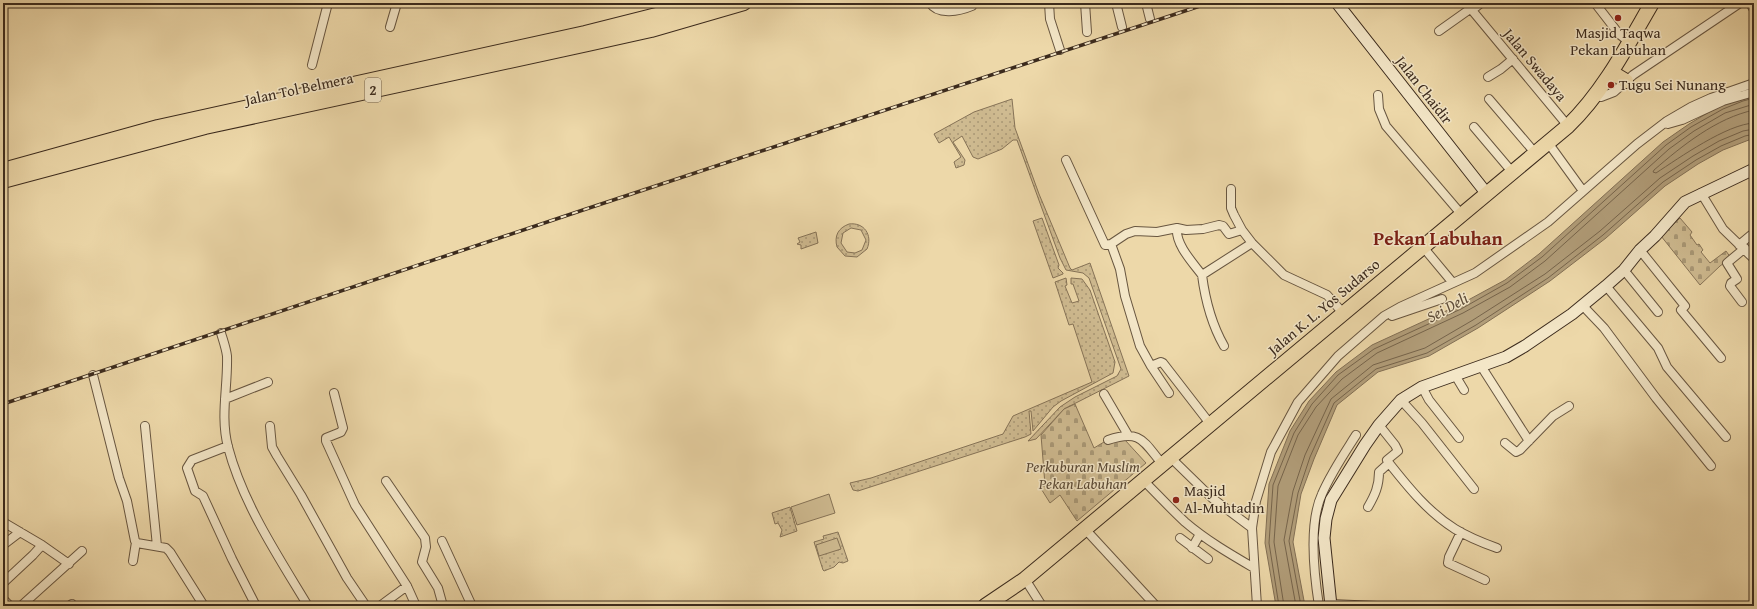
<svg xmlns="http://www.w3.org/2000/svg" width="1757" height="609" viewBox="0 0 1757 609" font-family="'Gentium Book Plus',serif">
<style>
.green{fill:url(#green-dots);stroke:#867357;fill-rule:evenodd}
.cemetery{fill:url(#cemetery-stones);stroke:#867357}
.pitch{fill:#cfbb91;stroke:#867357}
.water{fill:#b19d79;stroke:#826f54}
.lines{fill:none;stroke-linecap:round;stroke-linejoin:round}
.shore{stroke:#76644b;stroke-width:1}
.street-casing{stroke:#685640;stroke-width:10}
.secondary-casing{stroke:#3c2b1d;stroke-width:13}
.highway-casing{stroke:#3c2b1d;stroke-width:16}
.street{stroke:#f3e6c7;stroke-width:8}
.secondary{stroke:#f3e6c7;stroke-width:11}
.highway{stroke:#edd8a9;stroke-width:14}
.rail-casing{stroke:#3c2b1d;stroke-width:3.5}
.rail{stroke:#f3e6c7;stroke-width:2;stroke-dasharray:6;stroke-linecap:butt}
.poi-dot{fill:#8f2418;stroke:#f3e6c7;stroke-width:1.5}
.labels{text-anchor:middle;stroke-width:3;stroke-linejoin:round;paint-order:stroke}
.shield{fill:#f3e6c7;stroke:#736350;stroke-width:1}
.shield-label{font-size:14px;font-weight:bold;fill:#3c2b1d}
.poi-label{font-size:15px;fill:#3c2b1d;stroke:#f3e6c7;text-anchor:start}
.street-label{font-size:15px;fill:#3c2b1d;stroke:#f3e6c7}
.park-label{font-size:15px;font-style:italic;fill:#594834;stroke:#f3e6c7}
.water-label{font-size:16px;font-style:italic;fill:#5f4d39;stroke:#f3e6c7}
.district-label{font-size:19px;font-weight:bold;fill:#7a1f14;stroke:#f3e6c7}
</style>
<defs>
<pattern id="green-dots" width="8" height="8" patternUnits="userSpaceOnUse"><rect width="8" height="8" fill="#cfbb91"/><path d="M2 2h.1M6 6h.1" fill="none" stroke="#a99876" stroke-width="1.8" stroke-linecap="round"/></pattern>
<pattern id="cemetery-stones" width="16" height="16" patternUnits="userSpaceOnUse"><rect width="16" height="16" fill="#cfbb91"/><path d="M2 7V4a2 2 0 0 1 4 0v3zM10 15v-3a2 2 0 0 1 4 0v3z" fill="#a99876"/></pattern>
</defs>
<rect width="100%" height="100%" fill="#edd8a9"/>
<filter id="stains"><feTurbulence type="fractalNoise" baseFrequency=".005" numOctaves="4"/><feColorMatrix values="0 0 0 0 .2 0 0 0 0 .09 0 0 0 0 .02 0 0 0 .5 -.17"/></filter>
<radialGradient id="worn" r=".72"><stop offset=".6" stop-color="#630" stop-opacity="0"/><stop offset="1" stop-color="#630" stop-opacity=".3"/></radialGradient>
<path class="green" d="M1012,99L1015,128L1039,194L1070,268L1072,270L1090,263L1129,376L1064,409L1036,439L1028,441L1060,407L1075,397L1117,376L1121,369L1089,278L1083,273L1066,270L1060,258L1017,140H1013L1002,149L978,159L973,157L962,136L953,142L965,160L964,165L956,168L954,162L961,157L949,137L939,143L934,134L974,112Z
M1042,218L1059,265L1058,268L1063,273V274L1053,278L1033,221Z
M849,224C864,222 873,235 867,249L857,257L845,256L837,247C834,236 838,228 849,224ZM851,228L861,230L866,240L862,250L855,253L847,252L841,243L843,233Z
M816,232L818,243L801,249V245L797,244L800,242L798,238Z
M1066,278L1067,285L1065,286L1072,303L1079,301L1073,284H1071V278L1082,279L1090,290L1115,362L1113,373L1061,401L1053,407L1033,431L1031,411H1029L1031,434L1025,437L858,491L853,490L850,483L871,478L1003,434L1013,416L1092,382L1073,324L1069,325L1055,282Z
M790,507L797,531L780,537L782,530L778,523L775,524L772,513Z
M838,532L848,561L843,563L839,562L834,567L824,571L823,570L814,542L824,539L823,536Z"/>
<path class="cemetery" d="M1680,218L1692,232L1690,235L1697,245L1699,244L1703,250L1701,252L1710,263L1726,251L1731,258L1720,266L1700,285L1661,236Z
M1075,404L1094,448L1104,442L1125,440L1146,463L1077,521L1060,495L1050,503L1040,487L1045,485L1041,435L1064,409Z"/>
<path class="pitch" d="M829,494L835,513L797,525L791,507Z
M837,538L841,549L819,556L816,545Z"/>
<path class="water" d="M1754,94V138L1723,150L1698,164L1665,186L1606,238L1550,281L1478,328L1429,356L1378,372L1337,405L1314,459L1301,494L1293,542L1305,606H1276L1265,543L1269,484L1290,431L1309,401L1336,372L1372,345L1459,305L1505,280L1539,254L1663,142L1689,124L1721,105Z"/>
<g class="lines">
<path class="shore" d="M1754,110C1716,118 1682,146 1654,170L1653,172L1656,173C1679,158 1727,124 1754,123
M1279,606L1269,543L1273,485L1294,433L1312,404L1338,375L1374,349L1461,309L1507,283L1542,257L1666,145L1691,127L1723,109L1743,101L1754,98
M1284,606L1274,542L1278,486L1298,435L1316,407L1342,379L1377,353L1463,313L1510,287L1545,261L1669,149L1694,131L1725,113L1754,104
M1296,606L1284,540L1293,491L1305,455L1331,399L1373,365L1425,348L1473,320L1545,274L1600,231L1660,178L1693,156L1719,141L1743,131L1754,129
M1301,606L1289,541L1298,493L1310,457L1334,403L1376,369L1427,353L1476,325L1548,278L1603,235L1663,182L1696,160L1721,146L1745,136L1754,134"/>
<g class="street-casing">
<path id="street" d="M930,3C938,16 960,11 972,6
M1049,3L1050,19L1060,50
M1085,3L1087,32
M1116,3L1122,27
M1146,3L1150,19
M1466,3L1568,126
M1595,3L1619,34L1629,42
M1750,3L1754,10
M1472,10L1481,3
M390,27L397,3
M1439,31L1470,9
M312,65L328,3
M1488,77L1501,69L1513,59
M1596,94L1601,97L1614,92L1633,75L1740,3
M1378,95L1379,109L1386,126L1462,215
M1489,99L1536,154
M1668,124L1682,120L1723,101L1754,92
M1474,127L1513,173
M1549,144L1583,191
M1066,160L1105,245L1111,244L1126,234L1135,231L1157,232L1177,228L1186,230L1203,229L1219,225L1223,226L1229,234L1242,230
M1231,189V208L1234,215L1242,230L1252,243L1284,275L1327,295L1343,313
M1701,193L1723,229L1754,259
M1177,228C1175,244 1193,263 1202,275L1252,243
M1111,244L1120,269L1125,296L1140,346L1151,366L1169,393
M1739,245L1751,235L1754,237
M1423,247L1453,283
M1640,250L1685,306L1681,310L1721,358
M1624,270L1658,312
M1202,275C1205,298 1212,325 1224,346
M1606,286L1658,348L1667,367L1726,437
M1742,302L1730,286L1731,283L1737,279L1727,263L1745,248
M1583,306L1604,328L1656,398L1711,466
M1392,316L1442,299
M221,333C223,340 226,348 227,356C228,387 220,416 228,447C243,504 278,556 308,606
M1151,366L1161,362L1163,363L1211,425
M1481,366L1529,441
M93,375L119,478L127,501L135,541L137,543L166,548L170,552L204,606
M1455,375L1464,390
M1422,387L1429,400L1459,438
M334,393L343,428L341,432L326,438V441L355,505L407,586L416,606
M1104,394L1128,435
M225,399L268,382
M1401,400L1422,423L1474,489
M1379,425L1395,445L1398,451L1387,460L1389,463C1408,487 1428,512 1455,529C1468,537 1483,543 1497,548
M145,426L157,546
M270,426L272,447L277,456L301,495L347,578L366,606
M1108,440C1141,429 1143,441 1163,465
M1505,443L1516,452L1520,450L1553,416L1569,406
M228,446L192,460L187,468L195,491L203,496L232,559L256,606
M1171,458L1212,498L1252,528
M386,481L425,538L426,547L422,562L438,588L443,606
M1144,481C1157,494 1171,509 1185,522C1206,540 1230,554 1254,568
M1368,507C1375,495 1379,486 1379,472L1389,463
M3,522L42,545L69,564
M1085,529L1156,606
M1461,532L1449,557L1448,563L1485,580
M1180,538L1208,559
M442,541L472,606
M3,545L20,532
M1192,548L1200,534
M133,561L136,542
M1025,579L1042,606
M3,583L33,555L42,545
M3,599L10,606
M1331,604L1377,606
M21,606L82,551
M69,606L72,604
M380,606L407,586
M1257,606L1252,528L1256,501L1271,452L1298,402L1338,356L1384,316L1400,307L1475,273L1548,222L1637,144L1667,121L1691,107L1711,98L1754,83
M1319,606C1314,574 1308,524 1322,494C1331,473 1344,454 1356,435"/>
</g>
<g class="secondary-casing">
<path id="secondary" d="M1337,3L1487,194
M1331,606L1324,538L1326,519L1331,500L1365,445L1379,425L1401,400L1422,387L1506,357L1525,346L1572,314L1606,286L1624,270L1640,250L1655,236L1685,202L1754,169"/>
</g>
<g class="highway-casing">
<path id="highway" d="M1611,72L1626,81
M3,170L158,127L585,33L704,3
M3,181L205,127L588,44L651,30L744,3
M985,606L1025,579L1568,126C1604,91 1627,46 1652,3"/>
</g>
<use href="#street" class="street"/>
<use href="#secondary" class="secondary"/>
<use href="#highway" class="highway"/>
<g class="rail-casing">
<path id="rail" d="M3,404L583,210L1209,3"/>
</g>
<use href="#rail" class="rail"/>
</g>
<g class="poi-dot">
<circle cx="1618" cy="18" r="4"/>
<circle cx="1611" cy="85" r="4"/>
<circle cx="1176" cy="500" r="4"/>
</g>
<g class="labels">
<rect class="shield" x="365" y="78" width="16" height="24" rx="3"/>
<g class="shield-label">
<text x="373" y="95">2</text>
</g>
<g class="poi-label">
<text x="1618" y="38" text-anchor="middle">Masjid Taqwa<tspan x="1618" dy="17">Pekan Labuhan</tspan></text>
<text x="1619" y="90">Tugu Sei Nunang</text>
<text x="1184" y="496">Masjid<tspan x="1184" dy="17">Al-Muhtadin</tspan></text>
</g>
<g class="street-label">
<text transform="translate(1535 65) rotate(50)" y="5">Jalan Swadaya</text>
<text transform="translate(299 89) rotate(-12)" y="5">Jalan Tol Belmera</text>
<text transform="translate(1424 90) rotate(52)" y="5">Jalan Chaidir</text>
<text transform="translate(1324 307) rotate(-40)" y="5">Jalan K. L. Yos Sudarso</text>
</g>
<g class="park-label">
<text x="1083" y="472">Perkuburan Muslim<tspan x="1083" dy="17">Pekan Labuhan</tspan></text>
</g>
<g class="water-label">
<text transform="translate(1447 307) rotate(-29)" y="6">Sei Deli</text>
</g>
<g class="district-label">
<text x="1438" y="245">Pekan Labuhan</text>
</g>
</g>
<rect width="1757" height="609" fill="none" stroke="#edd8a9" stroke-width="16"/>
<rect x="4" y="4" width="1749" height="601" fill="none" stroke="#3c2b1d" stroke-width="2"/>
<rect x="8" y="8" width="1741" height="593" fill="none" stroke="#3c2b1d"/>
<rect width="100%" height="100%" filter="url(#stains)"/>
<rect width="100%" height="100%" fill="url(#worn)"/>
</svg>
